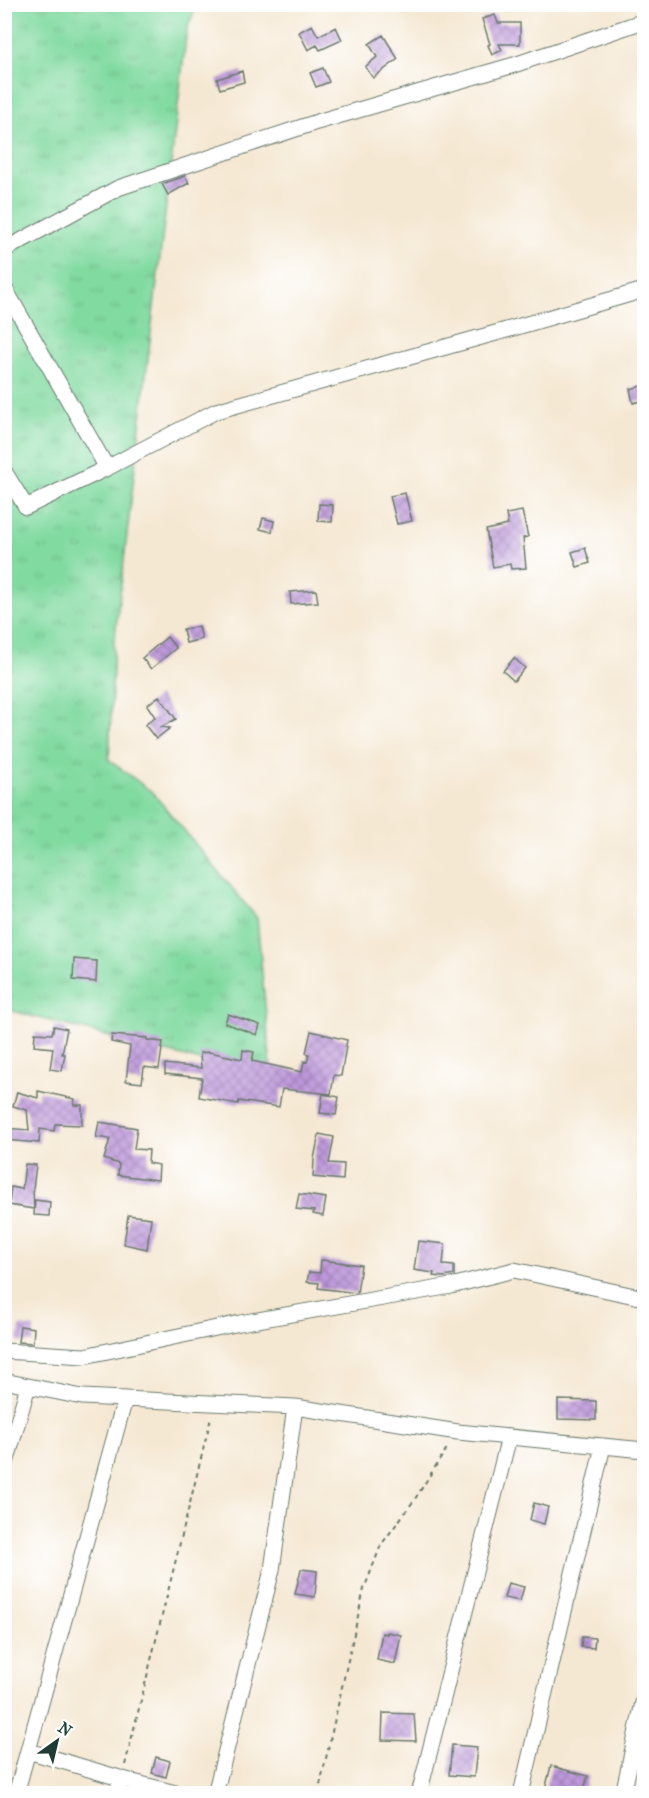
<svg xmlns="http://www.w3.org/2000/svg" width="649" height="1798" viewBox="0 0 649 1798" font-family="'IM FELL French Canon',serif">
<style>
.grass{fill:url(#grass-tufts);stroke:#508c6a;stroke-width:1.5}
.building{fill:url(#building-cross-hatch)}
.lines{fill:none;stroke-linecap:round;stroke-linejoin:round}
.minor-casing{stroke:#6a796c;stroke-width:17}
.path{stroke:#6a796c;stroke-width:2;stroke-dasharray:4.5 4.5;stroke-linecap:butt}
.minor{stroke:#fff;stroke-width:15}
</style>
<defs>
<pattern id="grass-tufts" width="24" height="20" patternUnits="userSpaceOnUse" patternTransform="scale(1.5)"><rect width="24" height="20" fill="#81daa0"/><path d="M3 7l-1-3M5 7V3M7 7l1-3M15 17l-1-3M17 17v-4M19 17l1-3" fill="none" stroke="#6fbc8a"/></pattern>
<pattern id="building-cross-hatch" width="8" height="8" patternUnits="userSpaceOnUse" patternTransform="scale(1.5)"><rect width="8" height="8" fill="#be98db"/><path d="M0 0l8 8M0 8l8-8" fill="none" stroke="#9a7db2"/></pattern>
</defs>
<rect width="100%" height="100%" fill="#fff"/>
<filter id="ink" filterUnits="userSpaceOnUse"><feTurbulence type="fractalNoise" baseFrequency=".0167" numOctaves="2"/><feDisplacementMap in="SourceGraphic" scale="12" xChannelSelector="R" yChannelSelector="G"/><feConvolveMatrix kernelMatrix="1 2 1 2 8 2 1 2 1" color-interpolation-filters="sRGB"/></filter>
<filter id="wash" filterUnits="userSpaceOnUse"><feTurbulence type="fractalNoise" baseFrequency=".008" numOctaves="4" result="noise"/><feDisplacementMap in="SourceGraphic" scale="24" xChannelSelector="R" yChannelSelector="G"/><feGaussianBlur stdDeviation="1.35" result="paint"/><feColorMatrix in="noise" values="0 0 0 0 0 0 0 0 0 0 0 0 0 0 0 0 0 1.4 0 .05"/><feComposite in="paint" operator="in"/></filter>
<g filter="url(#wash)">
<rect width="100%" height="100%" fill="#f5e8d3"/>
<path class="grass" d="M4,5H197L187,29L114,644L109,760L152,792L257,918L272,1080L5,1009Z"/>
<g id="blocks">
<path class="building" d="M495,15L498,23H520V44H499L502,50L492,55L488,45L490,44L482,19Z
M312,25L318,36L336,27L342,40L320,50L317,45L308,50L299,32Z
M383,35L398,59L373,78L365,67L377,57L369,44Z
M323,68L329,82L316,87L310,73Z
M242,71L244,82L220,89L217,79Z
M185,176L189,183L168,195L162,184Z
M645,385V400L633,403L630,389Z
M405,493L412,521L397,524L390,496Z
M319,504L333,505L332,522L318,521Z
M522,511L528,537L523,538L526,568L511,569L510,564L493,567L486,530L508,525L506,514Z
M263,518L274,521L272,532L260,529Z
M585,548L590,563L577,567L572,552Z
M316,590L318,602L291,604L290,592Z
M199,626L202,639L186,643L183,629Z
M167,637L176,648L151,669L142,658Z
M514,658L525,668L514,681L503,671Z
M159,696L176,719L161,727L170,728L156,739L145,725L155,717L147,705Z
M74,959L97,961L96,982L73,980Z
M228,1014L260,1025L257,1035L225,1023Z
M54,1026L67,1029L62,1054H65L62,1071L50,1069L53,1048L34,1046L35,1033L52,1034Z
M311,1031L347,1040L341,1076L334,1075L331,1094L282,1089L279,1107L239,1101L238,1104L199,1097L202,1078L165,1074V1064L201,1068L200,1053L209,1052L242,1059L243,1050L254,1052L252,1061L302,1072L304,1061L307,1062L309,1054L306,1053Z
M112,1035L147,1038V1040L163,1042L159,1069L144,1067L142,1083L126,1081L130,1046L111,1042Z
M38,1091L75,1099L74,1105H82V1125L55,1124L54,1131L40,1129L39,1143L4,1140V1128L29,1130L27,1110L13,1106L17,1092L38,1098Z
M323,1094L339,1097L336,1115L320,1113Z
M99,1122L137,1128L134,1149L149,1150L148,1163L159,1165L158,1180L118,1175L119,1164L104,1159L110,1139L96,1137Z
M319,1134L334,1137L329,1163L344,1164L343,1180L313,1177L314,1159Z
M25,1164L36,1165L33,1189L34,1209L9,1205L11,1187L22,1189Z
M299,1194L326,1198L323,1216L313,1214L314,1211L296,1209Z
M35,1200L50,1202L49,1216L34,1215Z
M128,1215L151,1218L147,1249L124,1244Z
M418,1241L445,1244L443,1265L454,1266V1275L444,1277L433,1276L434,1273L414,1270Z
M321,1260L361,1265L357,1293L318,1288L319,1283L307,1282L309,1272L320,1273Z
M20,1326L34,1328L33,1343L18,1342Z
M558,1400L596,1401V1420L558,1419Z
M534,1503L548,1507L544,1524L530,1520Z
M301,1569L317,1571L315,1597L295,1594Z
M508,1583L524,1587L520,1601L504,1598Z
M387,1632L401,1635L395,1664L377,1660L382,1633L387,1634Z
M582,1637L595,1638L594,1648L581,1647Z
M383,1713L414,1714L416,1741L382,1740Z
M452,1745L477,1747L474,1777L449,1775Z
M156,1757L170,1761L166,1777L152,1773Z
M551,1766L588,1776L583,1794H544Z"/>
</g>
</g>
<g filter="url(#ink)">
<use href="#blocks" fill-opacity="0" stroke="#6a796c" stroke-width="1.5"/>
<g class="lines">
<g class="minor-casing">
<path id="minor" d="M4,250L118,188L317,122L514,65L644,21
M4,287L107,468
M4,471L26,507L107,468L216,411L503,331L644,290
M4,1351L84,1356L240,1323L451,1286L514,1270L644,1298
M4,1381L82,1397L295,1407L458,1432L644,1450
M4,1470L28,1386
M28,1751L133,1782L179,1794
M16,1794L125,1399
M117,1794L121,1779
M215,1794L272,1570L295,1407
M419,1794L509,1437
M521,1794L603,1446
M623,1794L644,1698"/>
</g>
<path class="path" d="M125,1765L211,1418
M318,1794L364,1589L381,1545L415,1499L449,1445"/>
<use href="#minor" class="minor"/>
</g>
</g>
<rect width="649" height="1798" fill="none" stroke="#fff" stroke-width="24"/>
<g transform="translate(57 1741) rotate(34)" stroke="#ffffff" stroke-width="4.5" paint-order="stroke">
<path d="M0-4.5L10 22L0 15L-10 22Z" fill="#1f3d34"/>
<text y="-9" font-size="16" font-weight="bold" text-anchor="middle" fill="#1f3d34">N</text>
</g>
</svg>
